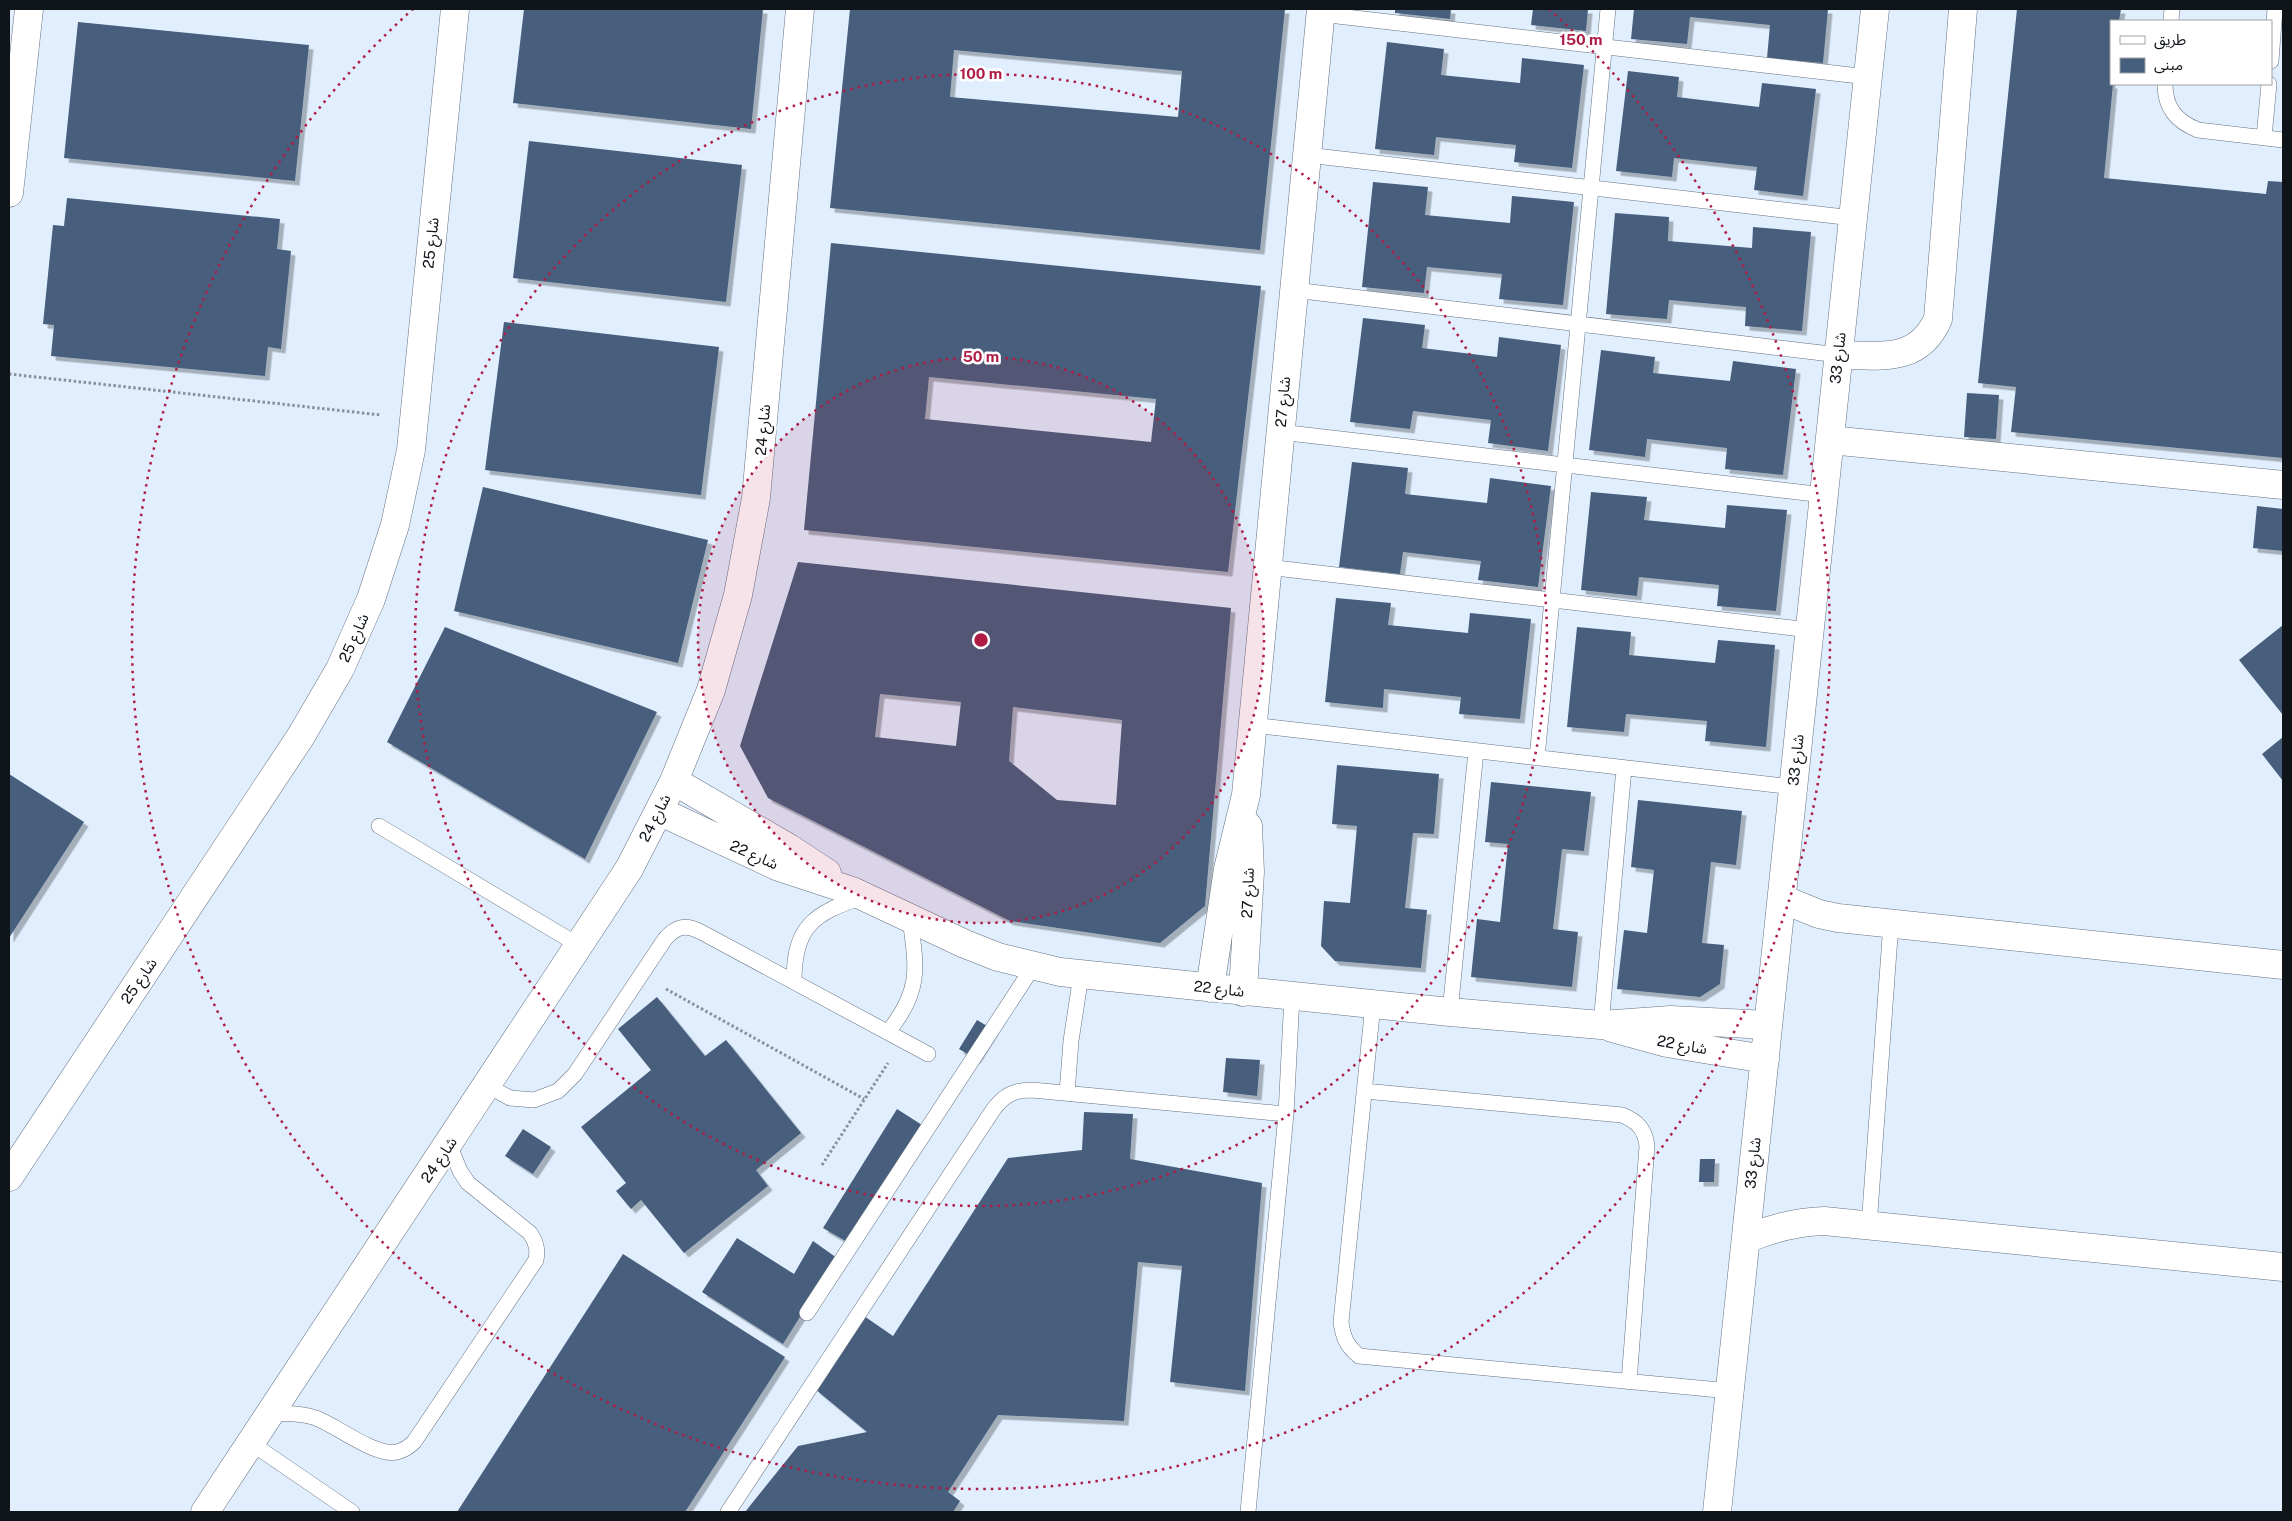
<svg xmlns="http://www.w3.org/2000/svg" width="2292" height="1521" viewBox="0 0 2292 1521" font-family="'Public Sans','Noto Sans Arabic',sans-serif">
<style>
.building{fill:#465f7c;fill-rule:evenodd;filter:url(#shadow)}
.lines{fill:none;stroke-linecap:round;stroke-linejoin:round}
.service-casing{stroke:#667280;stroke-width:16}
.minor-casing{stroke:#667280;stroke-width:29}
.path{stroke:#87919c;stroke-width:3;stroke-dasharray:2.5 2.5;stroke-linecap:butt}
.service{stroke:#fff;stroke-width:15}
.minor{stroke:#fff;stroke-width:28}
.ring{fill:none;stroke:#af1c46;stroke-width:2.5;stroke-dasharray:2.5 5}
.labels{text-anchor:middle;stroke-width:5;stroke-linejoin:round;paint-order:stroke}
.street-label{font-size:15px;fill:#0f1419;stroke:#fff}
.centre{fill:#af1c46;stroke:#fff;stroke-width:2.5}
.ring-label{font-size:15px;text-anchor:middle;font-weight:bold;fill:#af1c46;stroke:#fff;stroke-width:5;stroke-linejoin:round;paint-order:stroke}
</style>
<defs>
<filter id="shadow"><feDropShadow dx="4.5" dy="4.5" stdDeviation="0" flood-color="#0004"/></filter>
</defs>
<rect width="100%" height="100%" fill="#e0eefe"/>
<path class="building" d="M524,9H763L751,129L513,103Z
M850,9H1285L1260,250L830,208ZM954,50L1182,71L1178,117L950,97Z
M1395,9H1451L1450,19L1395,13Z
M1533,9H1588L1586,31L1531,25Z
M1634,9H1828L1823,63L1767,58L1770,25L1690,17L1687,44L1631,39Z
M2017,9H2121L2119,21H2111V84H2113L2104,178L2266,194L2268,181L2283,182V458L2011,432L2016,387L1978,383Z
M78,22L309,45L295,181L64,158Z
M1387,42L1444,49L1441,75L1520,83L1522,58L1584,65L1572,168L1514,162L1516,145L1436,137L1434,155L1375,149Z
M1628,71L1679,77L1677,97L1759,107L1762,83L1816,89L1803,196L1754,190L1757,167L1674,158L1672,177L1616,171Z
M529,141L742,165L726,302L513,278Z
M1373,182L1428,187L1425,215L1510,223L1512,196L1574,202L1563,305L1499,299L1502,274L1427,267L1424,293L1362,287Z
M67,198L280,219L277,249L291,251L281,349L268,347L265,376L51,356L54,325L43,324L53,225L64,226Z
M1615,213L1669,217L1668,241L1752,248L1753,227L1811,232L1802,331L1745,326L1746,307L1669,300L1667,319L1606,314Z
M831,243L1261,286L1228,572L804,530ZM929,377L1156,399L1151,442L925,419Z
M1363,318L1425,325L1422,348L1497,357L1499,337L1561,345L1548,451L1488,443L1491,420L1413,411L1410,429L1350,422Z
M504,322L719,347L701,495L485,470Z
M1601,350L1655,357L1653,373L1730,381L1733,361L1796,369L1783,475L1725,469L1727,448L1647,439L1645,457L1589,450Z
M1967,393L1999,395L1996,439L1964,437Z
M1352,462L1408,468L1405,494L1487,503L1490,478L1551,486L1538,587L1478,580L1481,561L1403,552L1400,574L1339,567Z
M483,487L708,540L678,663L454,611Z
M1591,492L1647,497L1644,520L1725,528L1727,505L1787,510L1776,611L1717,606L1719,585L1639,577L1637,596L1581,590Z
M2257,506L2283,509V551L2253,548Z
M798,562L1231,608L1205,906L1160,943L1010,921L768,798L740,746ZM880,694L961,702L956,746L875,737ZM1013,707L1122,720L1116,805L1057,800L1009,761Z
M1336,598L1391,603L1388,625L1468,633L1470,613L1531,619L1520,719L1459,714L1461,697L1384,689L1383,708L1325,702Z
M2283,625V715L2239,660Z
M445,627L657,712L585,859L387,742Z
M1577,627L1631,632L1629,655L1715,663L1718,640L1775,645L1766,747L1705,741L1707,721L1626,714L1624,732L1567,727Z
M2283,737V781L2262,754Z
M1337,765L1439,774L1434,834L1413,833L1405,908L1427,910L1421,968L1335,961L1321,946L1324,901L1350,903L1357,826L1332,824Z
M9,774L84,822L9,938Z
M1491,782L1591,792L1584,851L1562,849L1553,929L1578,932L1572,987L1471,977L1477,919L1500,922L1508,844L1485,842Z
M1638,800L1742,811L1736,865L1711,862L1702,943L1724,945L1720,984L1700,997L1617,989L1624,930L1647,933L1654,870L1631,867Z
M657,997L705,1056L726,1040L801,1133L756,1170L768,1186L684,1253L641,1200L631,1209L616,1191L626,1183L581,1127L651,1070L618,1029Z
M977,1020L994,1030L976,1059L959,1049Z
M1226,1058L1260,1060L1257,1096L1223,1092Z
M897,1109L922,1125L849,1243L823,1228Z
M1084,1112L1133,1114L1130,1159L1262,1183L1245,1391L1170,1382L1182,1266L1138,1262L1124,1421L998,1415L948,1492L960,1501L953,1512H745L798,1446L867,1432L815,1389L864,1316L893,1336L1008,1158L1082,1150Z
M523,1129L551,1147L533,1174L505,1156Z
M1700,1159H1715L1714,1182H1699Z
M737,1238L794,1274L813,1241L837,1258L783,1344L702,1292Z
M623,1254L785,1357L685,1512H457Z"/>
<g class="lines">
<g class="service-casing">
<path id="service" d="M1320,14L1868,77
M2171,21L2172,9
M2271,61L2275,9
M2165,84C2165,108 2176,121 2198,130L2283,140
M2264,137L2269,84
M1307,155L1853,218
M1294,290L1839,355
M1280,432L1824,495
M1267,567L1810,630
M1252,725L1793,787
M1537,758L1608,9
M379,826L580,946
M794,981C794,926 814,913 863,897
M1373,1004L1341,1322C1343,1338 1347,1346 1359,1356L1730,1391
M1450,1012L1476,751
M1601,1025L1624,768
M888,1032C921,991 917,969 910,919
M488,1086L510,1098L534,1100L558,1091L575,1074L665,939C676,926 686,924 701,932L928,1054
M1364,1091L1622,1115C1637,1121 1645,1129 1647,1146L1629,1382
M1067,1093L1071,1041L1081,975
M1869,1226L1891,923
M807,1313L1033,967
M270,1414C286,1413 301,1413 316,1418C337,1426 376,1457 397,1452C404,1450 409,1447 414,1442L536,1260C538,1249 536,1242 530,1233L468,1183L460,1171L449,1144
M251,1443L352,1512
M728,1512L993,1110C1004,1095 1014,1090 1032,1090L1286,1114
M1248,1512L1286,1114L1292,996"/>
</g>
<g class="minor-casing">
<path id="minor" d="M9,193L29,9
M1839,355C1880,355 1918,364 1938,319L1963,9
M1830,440L2283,485
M674,781L789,848L827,873
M659,811L779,867L852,891L965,944L998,957L1060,972L1450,1012L1601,1025L1671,1020L1768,1025
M1782,899L1819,914L1838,918L2283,965
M1210,988L1228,869L1246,795L1321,9
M1243,992L1250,872L1248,826
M1612,1028L1667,1043L1765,1059
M9,1177L301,736L340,669L371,599L395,525L411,450L455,9
M1746,1239C1772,1228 1796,1222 1824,1221L2283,1267
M205,1512L629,869L674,781L711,690L738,595L756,498L800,9
M1717,1512L1875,9"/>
</g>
<path class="path" d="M9,374L381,415
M666,989L864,1099
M822,1165L888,1063"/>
<use href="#service" class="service"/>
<use href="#minor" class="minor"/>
</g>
<circle cx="981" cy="640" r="283" fill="#af1c46" fill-opacity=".12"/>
<g class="ring">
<circle cx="981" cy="640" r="283"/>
<circle cx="981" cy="640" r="566"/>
<path d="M1549 9A849 849 0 1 1 413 9"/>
</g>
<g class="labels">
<g class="street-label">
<text transform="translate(431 243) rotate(-84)" y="5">شارع 25</text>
<text transform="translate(1838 358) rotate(-84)" y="5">شارع 33</text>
<text transform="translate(1283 402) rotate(-85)" y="5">شارع 27</text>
<text transform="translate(763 430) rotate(-85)" y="5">شارع 24</text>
<text transform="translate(354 638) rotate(-66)" y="5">شارع 25</text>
<text transform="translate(1796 760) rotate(-84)" y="5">شارع 33</text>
<text transform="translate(655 818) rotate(-63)" y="5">شارع 24</text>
<text transform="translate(754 855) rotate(24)" y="5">شارع 22</text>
<text transform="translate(1248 893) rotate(-88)" y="5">شارع 27</text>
<text transform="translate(139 981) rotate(-56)" y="5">شارع 25</text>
<text transform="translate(1219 989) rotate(6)" y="5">شارع 22</text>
<text transform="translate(1682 1045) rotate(10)" y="5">شارع 22</text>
<text transform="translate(439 1160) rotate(-56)" y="5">شارع 24</text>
<text transform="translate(1753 1163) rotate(-84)" y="5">شارع 33</text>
</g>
</g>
<circle cx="981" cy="640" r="8" class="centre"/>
<g class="ring-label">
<text x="1581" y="45">150 m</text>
<text x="981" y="79">100 m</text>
<text x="981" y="362">50 m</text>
</g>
<rect width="2292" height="1521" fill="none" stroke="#0f1419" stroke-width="20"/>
<rect x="2110" y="20" width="162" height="65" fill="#ffffff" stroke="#9fa1a3"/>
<rect x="2120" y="36" width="25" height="8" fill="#ffffff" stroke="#9fa1a3"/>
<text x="2154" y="45" font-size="15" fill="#0f1419">طريق</text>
<rect x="2120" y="58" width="25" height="15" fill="#465f7c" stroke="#9fa1a3"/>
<text x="2154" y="70" font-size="15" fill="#0f1419">مبنى</text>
</svg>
